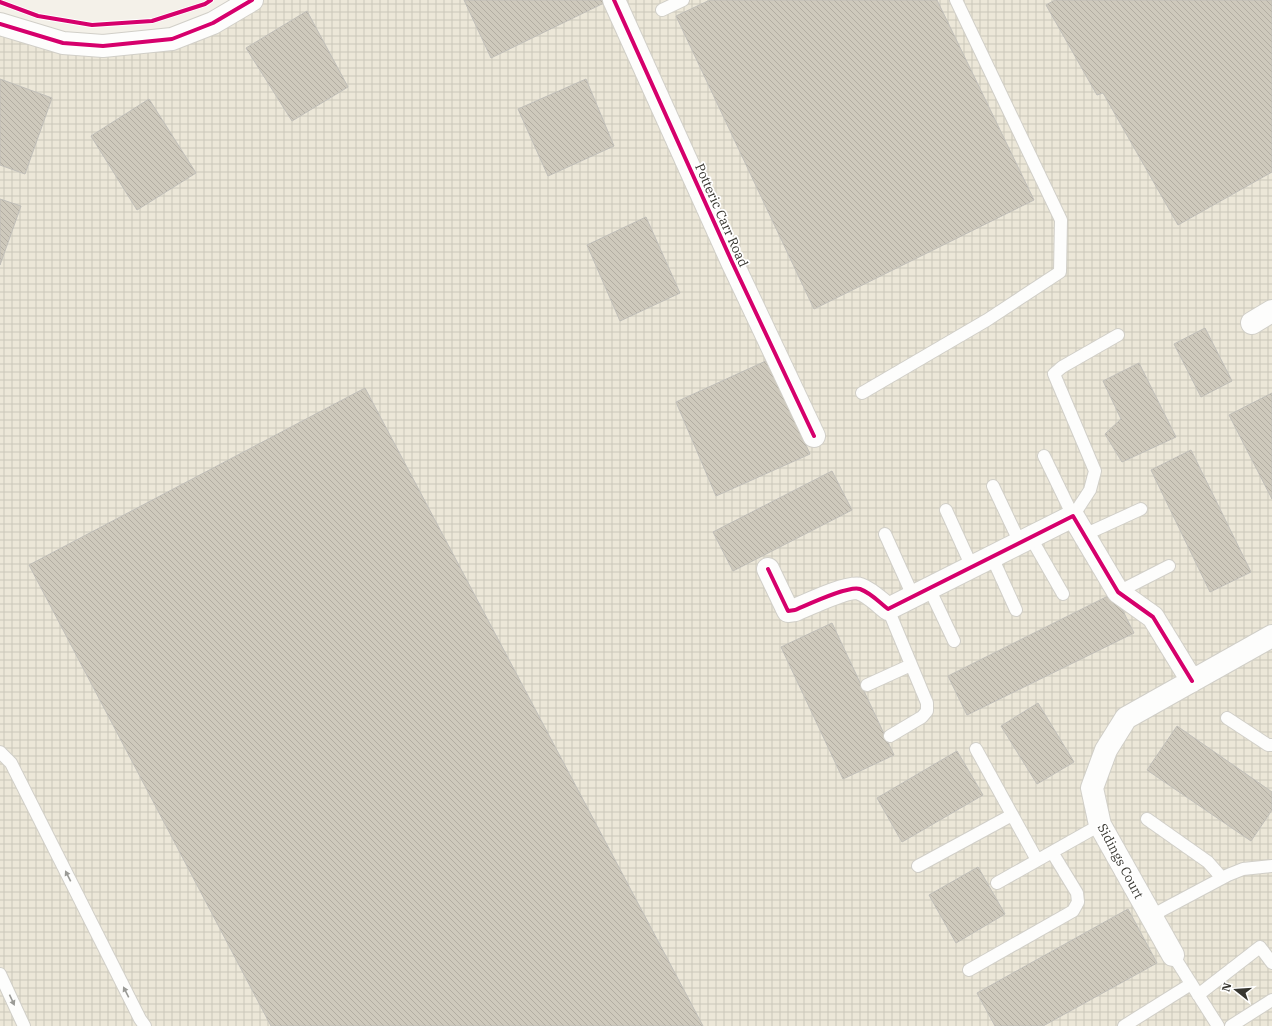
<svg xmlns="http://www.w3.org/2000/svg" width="1272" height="1026" viewBox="0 0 1272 1026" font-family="'IBM Plex Serif',serif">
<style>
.industrial{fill:url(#industrial-grid)}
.building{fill:url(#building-back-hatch);stroke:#c0beb8}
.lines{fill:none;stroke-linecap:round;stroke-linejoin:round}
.service-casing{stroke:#d1cfc8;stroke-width:14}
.minor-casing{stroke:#d1cfc8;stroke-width:24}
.service{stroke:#fdfdfc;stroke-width:12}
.minor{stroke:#fdfdfc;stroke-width:22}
.cycleway-casing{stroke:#fff;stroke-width:6}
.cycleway{stroke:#d6006c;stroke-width:4}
.oneway{fill:#9a9a96}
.labels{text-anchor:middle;stroke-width:3.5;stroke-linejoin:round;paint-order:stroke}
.street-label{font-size:13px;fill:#373630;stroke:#fff}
</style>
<defs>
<pattern id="industrial-grid" width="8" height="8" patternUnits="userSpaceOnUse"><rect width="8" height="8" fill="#ece7d8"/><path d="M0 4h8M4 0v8" fill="none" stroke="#cbc7ba"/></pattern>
<pattern id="building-back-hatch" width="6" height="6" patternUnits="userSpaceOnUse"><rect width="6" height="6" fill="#cec9bc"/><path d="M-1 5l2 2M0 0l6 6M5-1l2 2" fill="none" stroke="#b2ada2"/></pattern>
</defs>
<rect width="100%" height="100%" fill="#f4f1e9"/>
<path class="industrial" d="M252,0H1272V1026H0V24L132,43Z"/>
<path class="building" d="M464,0H607L608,1L491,58Z
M710,0H937L1034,200L814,309L676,16Z
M1055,0H1272V172L1178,225L1103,93L1097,95L1046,5Z
M307,11L348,87L292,121L246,48Z
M0,79L52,98L25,174L0,165Z
M586,79L614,146L548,176L518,109Z
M149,99L196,173L137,210L91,136Z
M0,199L21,206L0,265Z
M646,217L680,293L620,321L587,245Z
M1205,328L1232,381L1201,397L1174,344Z
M768,360L810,454L716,496L676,402Z
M1139,363L1176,437L1122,462L1105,434L1121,419L1103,381Z
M365,388L703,1026H271L29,565Z
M1272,393V499L1229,415Z
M1191,450L1251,572L1210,592L1151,470Z
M832,471L852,510L733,571L713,532Z
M1114,593L1134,633L967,715L948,676Z
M832,623L894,755L843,779L781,647Z
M1038,703L1074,762L1037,784L1001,726Z
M1177,726L1272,792V810L1251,841L1147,770Z
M957,751L983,795L902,842L877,798Z
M978,867L1005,914L956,943L929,895Z
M1128,909L1157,963L1043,1026H995L977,993Z"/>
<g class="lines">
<g class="service-casing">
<path id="service" d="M662,10L683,0
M862,393L987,320L1060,272L1061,220L956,0
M1044,456L1073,516
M993,486L1020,543
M946,510L972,567
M1073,516L1090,490L1095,471L1054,374L1062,367L1118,335
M885,534L913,596
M1084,535L1141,509
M1031,538L1063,594
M992,557L1016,610
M929,588L954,641
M1118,592L1169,566
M888,609L927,703V711L922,717L890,736
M867,685L911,665
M1227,718L1268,745H1272
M976,749L1037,860
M0,752L11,763L140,1019L145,1026
M1147,819L1208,862L1222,878
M918,866L1012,815
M997,883L1100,825
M1151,916L1228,875L1243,869L1272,866
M1173,955L1218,1026
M969,970L1073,911L1078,902L1077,893L1052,852
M0,974L24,1026
M1198,995L1260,947L1272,963
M1124,1026L1191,984
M1231,1026L1272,1000"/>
</g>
<g class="minor-casing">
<path id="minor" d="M614,0L732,262L814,436
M0,24L63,43L103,46L172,39L213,23L252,0
M1252,323L1272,311
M768,569L788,611L795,610C807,605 849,585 860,589C871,593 879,602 888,609L1073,516L1118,592L1153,617L1192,681
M1173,955L1100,825L1092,788L1106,750L1126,718L1272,636"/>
</g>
<use href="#service" class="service"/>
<use href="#minor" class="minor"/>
<g class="cycleway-casing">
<path id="cycleway" d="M614,0L732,262L814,436
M0,2L38,16L92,25L152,21L205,4L211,0
M0,24L63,43L103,46L172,39L213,23L252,0
M768,569L788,611L795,610C807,605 849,585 860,589C871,593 879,602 888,609L1073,516L1118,592L1153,617L1192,681"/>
</g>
<use href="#cycleway" class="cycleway"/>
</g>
<defs><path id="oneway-solid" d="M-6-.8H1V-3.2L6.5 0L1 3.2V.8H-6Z"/></defs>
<g class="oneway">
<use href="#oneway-solid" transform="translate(68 876) rotate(-117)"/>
<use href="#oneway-solid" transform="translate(126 992) rotate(-117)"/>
<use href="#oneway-solid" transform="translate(12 1000) rotate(65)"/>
</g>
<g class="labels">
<g class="street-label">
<text transform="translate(722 215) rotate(66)" y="5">Potteric Carr Road</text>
<text transform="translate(1121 861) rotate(62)" y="5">Sidings Court</text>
</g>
</g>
<g transform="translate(1236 990) rotate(287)" stroke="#ffffff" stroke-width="3" paint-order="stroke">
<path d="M0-3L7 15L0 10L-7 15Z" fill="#373630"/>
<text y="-6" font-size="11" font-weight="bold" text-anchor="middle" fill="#373630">N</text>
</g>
</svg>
